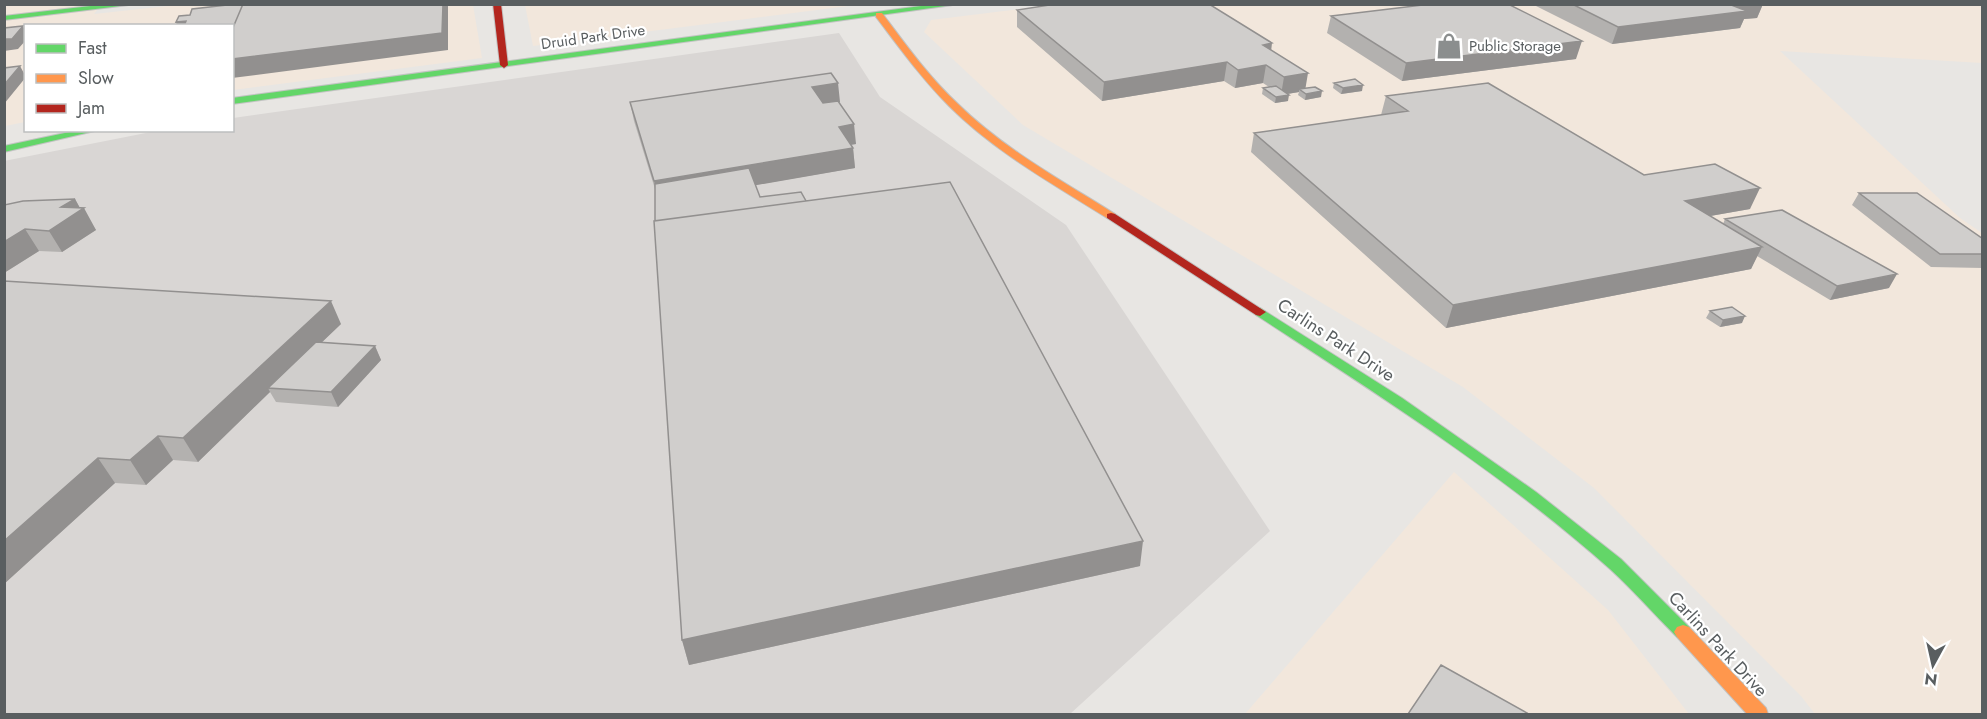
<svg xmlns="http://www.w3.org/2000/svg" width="1987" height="719" viewBox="0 0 1987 719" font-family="Jost,sans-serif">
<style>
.commercial{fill:#f2e7dc}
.industrial{fill:#d9d6d4}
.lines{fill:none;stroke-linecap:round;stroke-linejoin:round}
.fast-casing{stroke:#c2c3c2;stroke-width:2}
.slow-casing{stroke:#c2c3c2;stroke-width:2}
.jam-casing{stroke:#c2c3c2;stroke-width:2}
.fast{fill:#63d668;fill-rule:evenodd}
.slow{fill:#ff974d;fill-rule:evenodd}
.jam{fill:#b3261e;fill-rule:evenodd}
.wall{fill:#b3b1af}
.shaded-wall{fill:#92908f}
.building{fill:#d0cecc;stroke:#92908f;stroke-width:1.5}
.labels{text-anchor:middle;stroke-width:4.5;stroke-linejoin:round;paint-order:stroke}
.far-street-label{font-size:15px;fill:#595e60;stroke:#fff}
.far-poi-label{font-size:15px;fill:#595e60;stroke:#fff;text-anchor:start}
.street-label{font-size:18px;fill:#595e60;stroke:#fff}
</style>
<rect width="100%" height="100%" fill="#e8e6e3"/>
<path class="commercial" d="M186,4L473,5L482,58L233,90L232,26H26L25,122L5,126V5H101L94,14Z
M1059,4L1982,5V63L1780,51L1960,218L1982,233V714H1815L1801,696L1594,488L1463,387L1023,125L924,32L931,20Z
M525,5V4L856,5L533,46Z
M1454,472L1608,610L1689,714H1245Z"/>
<path class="industrial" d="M839,33L880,97L1066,225L1270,531L1070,714H5L4,161L156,131L232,130L233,118Z"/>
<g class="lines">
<g class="fast-casing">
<path id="fast" d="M108,4H137L4,20V16Z
M936,4H960L232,104V98Z
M79,130H99L4,152V146Z
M1260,308L1402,398L1536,492L1621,559L1689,627L1692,632L1689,637L1683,639L1677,637C1654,614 1633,590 1610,569C1501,472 1377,394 1256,315L1254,312Z"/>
</g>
<g class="slow-casing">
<path id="slow" d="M876,13H882C906,45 929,77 958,104C1004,149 1061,180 1115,214V218H1107C1053,184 995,152 949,106C922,79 899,47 876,17Z
M1683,625L1689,627L1766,708L1768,714H1747L1677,637L1674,632L1677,627Z"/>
</g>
<g class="jam-casing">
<path id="jam" d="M493,4H501L508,65L504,68L500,65Z
M1111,213L1115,214L1266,312L1260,316L1256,315L1107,218V214Z"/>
</g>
<use href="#fast" class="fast"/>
<use href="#slow" class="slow"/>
<use href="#jam" class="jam"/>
</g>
<path class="wall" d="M1532,4H1763L1757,18L1744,19L1740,28L1612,44Z
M1017,10L1271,50L1305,88L1321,97L1305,100L1298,95L1299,92L1287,94L1288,101L1275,103L1262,94L1263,88L1269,87L1263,83L1235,88L1224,81L1102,101L1017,27Z
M1331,16L1576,59L1402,81L1327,33Z
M1334,83L1362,91L1341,94L1333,88Z
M1386,96L1644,175L1750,209L1710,216L1723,224L1725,219L1889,288L1830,300L1757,256L1751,269L1446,328L1251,152L1254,133L1381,115Z
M630,102H840H839L856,144L851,145L853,148L855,168L755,185L760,197L806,201L1140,566L689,665L682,640L655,221V189L634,121Z
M1859,193L1983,239V268L1931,267L1852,205Z
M75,199L80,208L96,230L62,252L39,251L4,273V205Z
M4,281L341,324L322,342L375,346L381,360L338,407L276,402L270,392L198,462L173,460L146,485L115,483L4,584Z
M1710,311L1742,323L1720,327L1706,318Z"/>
<path class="shaded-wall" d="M443,4H448V50L232,78V36Z
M1763,4L1757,18L1744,19L1740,28L1612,44L1618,27L1731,5Z
M186,21L188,26H177L176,22Z
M23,26L26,32V40L18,49L4,51V39Z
M1582,41L1576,59L1402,81L1406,63Z
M1272,43L1270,61L1263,45Z
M1227,62L1224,81L1102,101L1104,82Z
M1266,65L1263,83L1235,88L1238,70Z
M20,66L26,77L4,104V85Z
M1308,73L1305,91L1299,89V92L1281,95L1284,77Z
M838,83L840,102L814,106L812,87Z
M1363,85L1362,91L1341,94L1343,88Z
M1322,91L1321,97L1305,100L1306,94Z
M1289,95L1288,101L1275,103L1276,97Z
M854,124L856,144L841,146L839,127Z
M853,148L855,168L659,202L654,181Z
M1760,188L1750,209L1676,222L1685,201Z
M75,199L81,210L84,208L96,230L62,252L49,231L61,207Z
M25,229L39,251L4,273V242Z
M1762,247L1751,269L1446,328L1453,305Z
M1897,274L1889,288L1830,300L1837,286Z
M331,301L341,324L274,388H268L270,392L198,462L183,438Z
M1745,316L1742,323L1720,327L1723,320Z
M375,346L381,360L338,407L331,392Z
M158,436L173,460L146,485L130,460Z
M98,458L115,483L4,584V541Z
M1143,541L1140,566L689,665L682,640Z"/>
<path class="building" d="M236,4H243L232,30V26H184L186,21L176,22L179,16L190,15L192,9Z
M243,4H443L442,33L232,59V30Z
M1056,4H1209L1272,43L1263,45L1308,73L1284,77L1266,65L1238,70L1227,62L1104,82L1017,10Z
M1431,4H1508L1582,41L1406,63L1331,16Z
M1572,4H1735L1731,5L1747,11L1618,27Z
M23,26L12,39H4V28Z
M20,66L4,85V68Z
M831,73L838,83L812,87L823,103L838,101L854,124L839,127L853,148L654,181L630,102Z
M1355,79L1363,85L1343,88L1334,83Z
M1488,83L1644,175L1715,164L1760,188L1685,201L1762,247L1453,305L1254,133L1408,111L1386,96Z
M1276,86L1289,95L1276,97L1263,88Z
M1315,87L1322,91L1306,94L1299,89Z
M749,168L760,197L801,192L806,201L655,221V184Z
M950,182L1143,541L682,640L654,221Z
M1859,193H1917L1983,239V254H1940Z
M75,199L61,207L84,208L49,231L25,229L4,242V205L23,201Z
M1782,210L1897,274L1837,286L1725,219Z
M4,281L331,301L183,438L158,436L130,460L98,458L4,541Z
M1732,307L1745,316L1723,320L1710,311Z
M316,342L375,346L331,392L268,388Z
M1441,665L1527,713L1526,714H1408Z"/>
<defs>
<g id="shop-bare" transform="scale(2.07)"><path d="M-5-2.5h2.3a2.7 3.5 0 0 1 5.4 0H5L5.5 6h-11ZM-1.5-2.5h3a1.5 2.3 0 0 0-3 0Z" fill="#8b8e8e" stroke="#fff" stroke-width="2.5" paint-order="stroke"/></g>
</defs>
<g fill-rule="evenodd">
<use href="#shop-bare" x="1449" y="46"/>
</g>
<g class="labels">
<g class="far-street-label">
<text transform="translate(593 37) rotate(-8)" y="5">Druid Park Drive</text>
</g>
<g class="far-poi-label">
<text x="1469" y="51">Public Storage</text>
</g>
<g class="street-label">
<text transform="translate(1336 340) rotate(33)" y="6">Carlins Park Drive</text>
<text transform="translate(1718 644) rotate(47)" y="6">Carlins Park Drive</text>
</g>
</g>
<rect width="1987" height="719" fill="none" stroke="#595e60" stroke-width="12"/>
<rect x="24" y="24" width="210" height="108" fill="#ffffff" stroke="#bdbfbf" stroke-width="1.5"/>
<rect x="36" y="44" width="30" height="9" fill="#63d668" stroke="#bdbfbf" stroke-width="1.5"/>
<text x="78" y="54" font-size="18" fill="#595e60">Fast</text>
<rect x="36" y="74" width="30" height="9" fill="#ff974d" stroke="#bdbfbf" stroke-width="1.5"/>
<text x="78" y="84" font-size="18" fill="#595e60">Slow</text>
<rect x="36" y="104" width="30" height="9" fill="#b3261e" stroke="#bdbfbf" stroke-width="1.5"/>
<text x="78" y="114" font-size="18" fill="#595e60">Jam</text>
<g transform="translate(1933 665) rotate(188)" stroke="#ffffff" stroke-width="4.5" paint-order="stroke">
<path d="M0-4.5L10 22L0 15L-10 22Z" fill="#595e60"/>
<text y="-9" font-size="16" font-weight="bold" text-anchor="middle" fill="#595e60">N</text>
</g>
</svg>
